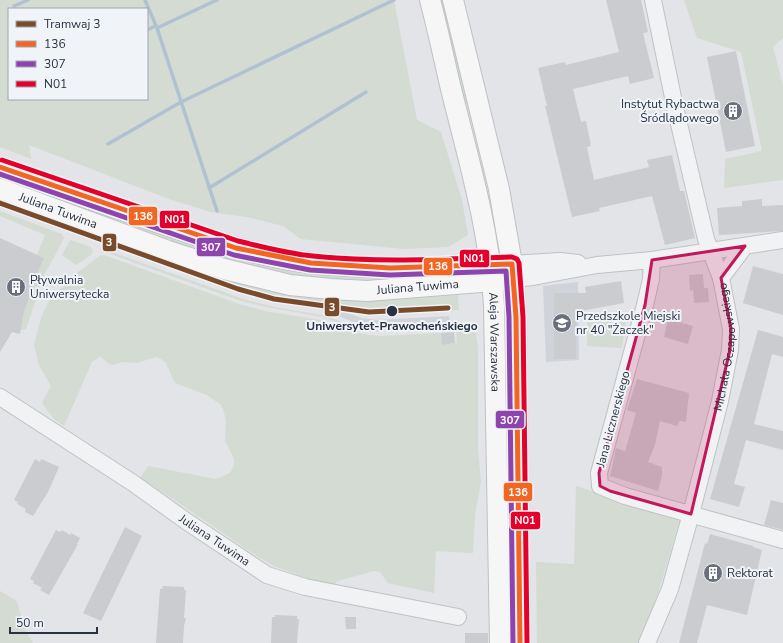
<svg xmlns="http://www.w3.org/2000/svg" width="783" height="643" viewBox="0 0 783 643" font-family="'Nunito Sans',sans-serif">
<style>
.built{fill:#d0d4da}
.green{fill:#d3dbd2;fill-rule:evenodd}
.lines{fill:none;stroke-linecap:round;stroke-linejoin:round}
.stream{stroke:#b0c1d2;stroke-width:3.5}
.building{fill:#cacccf}
.minor-casing{stroke:#c0c2c5;stroke-width:18}
.major-casing{stroke:#bec1c5;stroke-width:22}
.minor{stroke:#f1f2f4;stroke-width:16}
.major{stroke:#f6f6f6;stroke-width:20}
.bus-1-casing{stroke:#f0f3f7;stroke-width:8}
.bus-2-casing{stroke:#f0f3f7;stroke-width:8}
.bus-3-casing{stroke:#f0f3f7;stroke-width:8}
.bus-1{stroke:#f26522;stroke-width:5}
.bus-2{stroke:#8e44ad;stroke-width:5}
.bus-3{stroke:#e4002b;stroke-width:5}
.tram-1-casing{stroke:#f0f3f7;stroke-width:8}
.tram-1{stroke:#7a4b2a;stroke-width:5}
.marked{fill:#c2185b;fill-opacity:0.2;stroke:#c2185b;stroke-width:3;stroke-linejoin:round}
.stop-dot{fill:#283241;stroke:#f0f3f7;stroke-width:1.5}
.labels{text-anchor:middle;stroke-width:4;stroke-linejoin:round;paint-order:stroke}
.poi-label{font-size:12px;fill:#283241;stroke:#f0f3f7;text-anchor:start}
.street-label{font-size:12px;fill:#283241;stroke:#f0f3f7}
.stop-label{font-size:12px;font-weight:bold;fill:#283241;stroke:#f0f3f7}
.line-badge{stroke:#f0f3f7;stroke-width:1.5}
.badge-label{font-size:11px;text-anchor:middle;font-weight:bold;fill:#fff}
</style>
<rect width="100%" height="100%" fill="#e2e4e7"/>
<path class="built" d="M0,199L231,283L253,290L290,298L375,309L449,305V310L373,314L344,312L362,318L377,320L449,316L450,322L368,325L356,323L328,312L318,309L267,300L240,293L0,206Z
M578,282L579,360L546,362L543,286Z"/>
<path class="green" d="M0,0H394L417,120L441,132L462,200L468,235L448,247L404,249L301,239L283,226L247,217L210,212L169,199L29,145L31,159L0,147ZM9,9H147V99H9Z
M438,0H446L475,119L472,120L461,89Z
M684,0H783V38L773,47L783,86V180L724,188L725,159L762,151L741,52L697,38Z
M0,174L169,234L429,277L395,280H353L300,276L230,263L0,181Z
M0,211L59,233L62,234L64,238L58,250L44,275L26,329L20,330L23,316L36,276L44,258L37,255L45,235L0,216Z
M71,240L91,247L93,252L91,255L76,265L62,255L69,242Z
M106,250L246,300L279,308L322,315L360,328L381,330L379,332L357,330L323,317L266,307L238,300L105,252Z
M101,255H104L242,305L270,312L320,320L353,332L368,335L380,336L441,333L442,345L457,343L456,332L468,331L476,333L478,347V450L481,482L475,515L473,553L436,551L434,593L388,583L380,572L374,571L341,580L337,581L333,589L274,566L252,553L176,501L140,478L148,466L216,479L230,473L234,465V459L225,441L226,420L223,409L220,404L207,395L175,383L166,363L161,359L156,357L137,363L122,362L113,365L109,364L100,356L92,362L64,426L54,419L42,403L51,386L39,365L34,345L42,315L49,301L77,273Z
M183,266L286,294L311,298L356,300L401,299L458,295L459,310H449L448,305L365,309L315,303L253,290Z
M627,312L622,348L587,346V318Z
M576,486L680,520L643,643H537L536,562L574,564Z
M0,591L17,601L24,628L33,643H0Z"/>
<g class="lines">
<path class="stream" d="M145,0L157,28L217,211
M14,6L28,0
M157,28L217,0
M147,30L155,26
M108,144L181,102L394,0
M209,188L366,92"/>
</g>
<path class="building" d="M606,0H641L648,32L643,33L654,78L630,84L628,76L573,89L581,122L586,121L591,146L587,147L594,180L649,167L647,160L672,155L680,191H684L695,238L665,245L652,196L599,208L600,211L572,217L545,106H547L538,68L565,62L566,65L619,52Z
M736,51L755,146L726,152L707,57Z
M762,199V206L783,205V231L719,235L717,208L742,206V201Z
M0,238L44,258L36,276L23,316L20,334L12,332L0,352Z
M753,266L783,274V315L743,303Z
M703,274L704,288H708L709,302L694,303L693,290L690,291L689,275Z
M621,281L624,303L576,312V359H554V293H586L585,287Z
M668,319L693,326L688,344L664,337Z
M758,330L783,337V357L772,354L754,424L783,431V450L746,440L734,484L745,487L739,507L710,499Z
M454,332L455,343L442,345L441,333Z
M637,379L689,393L686,422L680,421L677,426L660,421L655,445L648,462L662,467V476L658,491L610,476L616,448L625,451L636,413L627,410Z
M35,459L40,462L41,459L59,467L48,492L33,516L25,512L26,509L17,504L18,502L14,500Z
M771,500L783,503V530L764,525Z
M125,527L142,536L101,621L83,613Z
M56,530L60,532L62,530L70,535L71,533L80,538L77,544H78L49,595L40,590L42,588L33,583L34,581L30,579Z
M710,534L753,546V547L762,550L747,615L707,605L697,643H679L705,543L707,544Z
M163,586L184,587V590H186L184,618H186L184,626L183,643H156L160,589H162Z
M275,615L297,616V619H299L297,643H271L272,617H275Z
M345,617H356V629H346Z
M465,633H488V643H465Z"/>
<g class="lines">
<g class="minor-casing">
<g id="minor">
<path d="M652,260L651,279L645,305L599,473L600,486L625,496L783,540"/>
<path d="M512,264L560,261L578,263"/>
<path d="M721,278L745,246"/>
<path d="M514,279L533,277L597,265L652,260L783,240"/>
<path id="s1" d="M0,397L133,483L186,521L267,575L305,587L458,617"/>
<path id="s2" d="M647,643L670,589L691,514L720,401L730,350L731,329L721,278L706,239L675,107L653,0"/>
</g>
</g>
<g class="major-casing">
<g id="major">
<path id="s3" d="M430,0C438,30 444,59 451,89C469,161 490,232 494,306L500,643"/>
<path d="M453,0L499,189L512,264L516,317L520,643"/>
<path d="M0,167C52,186 104,204 157,222C207,239 258,257 311,263C375,270 440,267 504,264"/>
<path id="s4" d="M0,189L168,251L224,269L290,285L331,289L367,291L506,280"/>
</g>
</g>
<use href="#minor" class="minor"/>
<use href="#major" class="major"/>
<g class="bus-1-casing">
<path id="bus-1" d="M0,167L236,248L311,263L390,268L512,264L516,317L520,643"/>
</g>
<g class="bus-2-casing">
<path id="bus-2" d="M0,174L234,255L310,270L390,275L506,271L509,317L513,643"/>
</g>
<g class="bus-3-casing">
<path id="bus-3" d="M2,160L238,241C263,247 288,254 313,256C379,263 445,259 512,257L517,259L519,263L523,317L527,643"/>
</g>
<use href="#bus-1" class="bus-1"/>
<use href="#bus-2" class="bus-2"/>
<use href="#bus-3" class="bus-3"/>
<g class="tram-1-casing">
<path id="tram-1" d="M0,203L238,289L274,299L369,312L448,308"/>
</g>
<use href="#tram-1" class="tram-1"/>
</g>
<path class="marked" d="M745,246L721,278L731,329L730,350L691,514L610,491L600,486L599,473L645,305L652,260Z"/>
<defs>
<g id="building-disc" transform="scale(1)"><circle r="9.5" fill="#69707b" stroke="#f0f3f7"/><path d="M-4-6H4V6H1V3H-1V6H-4ZM-2.5-4.3h1.7v1.8h-1.7ZM.8-4.3h1.7v1.8H.8ZM-2.5-1h1.7V.8h-1.7ZM.8-1h1.7V.8H.8Z" fill="#fff"/></g>
<g id="school-disc" transform="scale(1)"><circle r="9.5" fill="#69707b" stroke="#f0f3f7"/><path d="M0-5L7-2L0 1L-7-2ZM-4 1L0 2.5L4 1V4Q0 6-4 4Z" fill="#fff"/></g>
</defs>
<g fill-rule="evenodd">
<use href="#building-disc" x="733" y="111"/>
<use href="#building-disc" x="16" y="287"/>
<use href="#school-disc" x="562" y="323"/>
<use href="#building-disc" x="713" y="573"/>
</g>
<circle class="stop-dot" cx="392" cy="311" r="6"/>
<g class="labels">
<g class="poi-label">
<text x="719" y="108" text-anchor="end">Instytut Rybactwa<tspan x="719" dy="14">Śródlądowego</tspan></text>
<text x="30" y="284">Pływalnia<tspan x="30" dy="14">Uniwersytecka</tspan></text>
<text x="576" y="320">Przedszkole Miejski<tspan x="576" dy="14">nr 40 "Żaczek"</tspan></text>
<text x="727" y="577">Rektorat</text>
</g>
<g class="street-label">
<text dy="4" stroke="none"><textPath href="#s4" startOffset="62">Juliana Tuwima</textPath></text>
<text dy="4" stroke="none"><textPath href="#s4" startOffset="434">Juliana Tuwima</textPath></text>
<text dy="4" stroke="none"><textPath href="#s3" startOffset="349">Aleja Warszawska</textPath></text>
<text dy="4" stroke="none"><textPath href="#s2" startOffset="308">Michała Oczapowskiego</textPath></text>
<text transform="translate(613 419) rotate(-75)" y="4">Jana Licznerskiego</text>
<text dy="4" stroke="none"><textPath href="#s1" startOffset="258">Juliana Tuwima</textPath></text>
</g>
<g class="stop-label">
<text x="392" y="330">Uniwersytet-Prawocheńskiego</text>
</g>
</g>
<g class="line-badge">
<rect x="128" y="206" width="30" height="20" rx="4" fill="#f26522"/>
<rect x="159" y="210" width="31" height="19" rx="4" fill="#e4002b"/>
<rect x="102" y="233" width="15" height="19" rx="4" fill="#7a4b2a"/>
<rect x="196" y="237" width="30" height="20" rx="4" fill="#8e44ad"/>
<rect x="459" y="249" width="31" height="19" rx="4" fill="#e4002b"/>
<rect x="423" y="257" width="30" height="19" rx="4" fill="#f26522"/>
<rect x="324" y="297" width="16" height="20" rx="4" fill="#7a4b2a"/>
<rect x="495" y="410" width="30" height="19" rx="4" fill="#8e44ad"/>
<rect x="503" y="482" width="30" height="20" rx="4" fill="#f26522"/>
<rect x="510" y="511" width="31" height="19" rx="4" fill="#e4002b"/>
</g>
<g class="badge-label">
<text x="143" y="220">136</text>
<text x="175" y="223">N01</text>
<text x="109" y="246">3</text>
<text x="211" y="251">307</text>
<text x="474" y="262">N01</text>
<text x="438" y="270">136</text>
<text x="332" y="311">3</text>
<text x="510" y="424">307</text>
<text x="518" y="496">136</text>
<text x="525" y="524">N01</text>
</g>
<rect x="8" y="8" width="140" height="92" fill="#f0f3f7" stroke="#a0a6ae"/>
<rect x="16" y="21" width="20" height="6" fill="#7a4b2a" stroke="#a0a6ae"/>
<text x="44" y="28" font-size="12" fill="#283241">Tramwaj 3</text>
<rect x="16" y="41" width="20" height="6" fill="#f26522" stroke="#a0a6ae"/>
<text x="44" y="48" font-size="12" fill="#283241">136</text>
<rect x="16" y="61" width="20" height="6" fill="#8e44ad" stroke="#a0a6ae"/>
<text x="44" y="68" font-size="12" fill="#283241">307</text>
<rect x="16" y="81" width="20" height="6" fill="#e4002b" stroke="#a0a6ae"/>
<text x="44" y="88" font-size="12" fill="#283241">N01</text>
<path d="M10 627v6h87v-6" fill="none" stroke="#283241" stroke-width="2"/>
<text x="16" y="627" font-size="12" fill="#283241" stroke="#f0f3f7" stroke-width="3" paint-order="stroke">50 m</text>
</svg>
